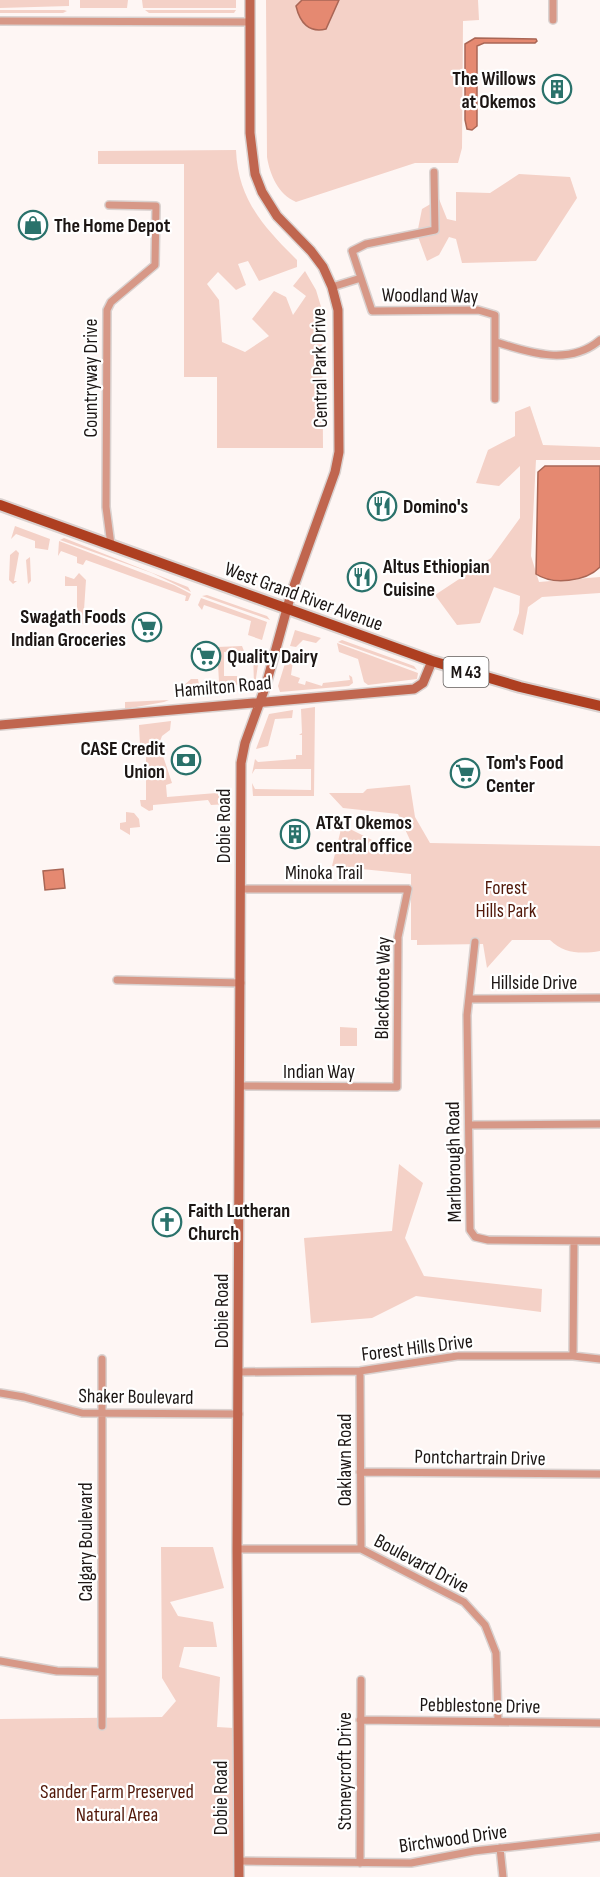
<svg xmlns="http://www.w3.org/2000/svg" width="600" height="1877" viewBox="0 0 600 1877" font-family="'Sofia Sans Condensed',sans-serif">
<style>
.green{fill:#f4d1c7}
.water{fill:#e58971;stroke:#a96655;stroke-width:1.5}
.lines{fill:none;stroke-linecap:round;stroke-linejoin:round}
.street-casing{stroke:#dad2d0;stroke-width:10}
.secondary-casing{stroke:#dad2d0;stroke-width:12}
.primary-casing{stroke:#dad2d0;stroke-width:14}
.street{stroke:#d79887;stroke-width:7}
.secondary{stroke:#c0664f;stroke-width:9}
.primary{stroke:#ae3f21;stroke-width:10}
.labels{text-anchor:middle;stroke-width:4.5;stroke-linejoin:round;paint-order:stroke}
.shield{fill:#fff;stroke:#605c5a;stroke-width:1.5}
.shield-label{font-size:18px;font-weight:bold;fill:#1c1614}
.poi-label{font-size:20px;font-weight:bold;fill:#1c1614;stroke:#fff;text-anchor:start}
.street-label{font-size:20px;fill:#1c1614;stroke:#fff}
.park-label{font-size:20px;fill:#52190a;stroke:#fff}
</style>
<rect width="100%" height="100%" fill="#fef6f4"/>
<path class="green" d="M0,0H69V6L0,8Z
M80,0H128L127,8H80Z
M142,0H236V8H143Z
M266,0H478L479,20L463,21L462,148L458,163H415L296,202C278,194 270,175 267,157Z
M0,10H64L67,11L63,13H0Z
M236,10L234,13H149L145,10Z
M236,150C238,200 264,227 297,260V267L259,281L248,261L238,264L246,285L236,290L218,272L207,284L219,300L222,342L245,352L269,336L252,319L274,291L286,297L293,315L306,296L293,286L305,271L316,290L322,310L323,448H217V377H184V164H98V151Z
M519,174L570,177L577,198L536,261L462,263L456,239L449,237L439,255L427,261L417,234L422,209L439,199L447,219L456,221V192L490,193Z
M530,406L543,445L600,447V460H536L531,556L539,582L600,577V593L542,597L528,607L523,635L513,630L519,613L520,596L494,587L480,623L457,625L435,595L491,558L520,518V466L499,486L476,483L488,450L515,436V412Z
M15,526L50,539L48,550L35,548V541L16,534L11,539Z
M64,538L188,587L191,592L152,573L60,540Z
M59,541L174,585L191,594L188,601H185L186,596L86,560L83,565L77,563V557L61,551L58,556Z
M16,550L19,553L14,581H17L13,584L9,580L10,555Z
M30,557L31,581L28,584L26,560Z
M79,573L86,580L84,610L88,624L77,623V586H65V576L74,579Z
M207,595L267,616L270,620L202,596Z
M201,598L267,622L262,640L248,635L251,621L204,605L202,610L198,605Z
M295,630L321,638L316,643L303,640L296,647L290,646Z
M342,640L414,666L417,670L338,642Z
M337,643L418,673L417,679L368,685L364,682L358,659L339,652Z
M242,646L244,651H240V655H237V651L224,652V676H237L238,684L228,692L182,697L181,688L191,679H198L199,685L219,682L217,647Z
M255,649L260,651L255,685L253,688L236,691L254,686L253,650Z
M287,657L293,661L291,675L300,678L298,683L305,685L306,681L322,686L323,683L350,680L349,675L352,677L353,683L349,686L280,692L278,686Z
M169,700L164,702L125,709V702Z
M315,707L314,796H253L252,783L255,789L311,790V769H255L252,774L255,759L258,762L296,759V755H302V735H299L302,733L301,709Z
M293,710L292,718L275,719L268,746L256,749L269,714Z
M171,721L170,730L162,736L159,744L172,783L166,785L167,797L229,792L228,804L211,805L208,800L153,805V810L149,811L141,806L140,800H146V745H140L139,725Z
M410,785L415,817L430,843L600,846V951C582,954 564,954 550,940H512L487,968L483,944L417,945V940H411V874L332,866L342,825L398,853L410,840L398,814L343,808L329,793H363L367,789Z
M126,812L134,813L139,819L140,827L130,828V835L120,829V823L126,822Z
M340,1027L357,1028V1046H340Z
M399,1164L423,1183L405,1238L424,1276L542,1289L541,1312L416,1296L372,1318L311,1323L304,1238L392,1231Z
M161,1547H213L224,1588L170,1602L178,1616L213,1622L217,1647H184L179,1667L220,1677L217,1727L234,1728V1877H0V1719L162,1717L176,1701L162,1678Z"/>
<path class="water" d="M302,0H339L326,29C309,33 300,23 296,6Z
M475,38L536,39L537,41L535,43H484L477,46V126L472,130L467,129L465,120V44Z
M545,466H600V567C586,582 552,585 536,574L538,472Z
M63,869L65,888L45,890L43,871Z"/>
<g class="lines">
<g class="street-casing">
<path id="street" d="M553,20V0
M0,21L250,22
M434,172L435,230L366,244L352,251L372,311L478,310L495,315V399
M109,205L156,206L155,265L111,302L107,310L106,507L111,545
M332,287L361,278
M496,342C530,353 570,366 600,340
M475,942L467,1015L470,1230L475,1237L488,1240L600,1241
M117,980L241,983
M469,999L600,998
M240,1086L397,1087L398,937L408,889H241
M469,1125L600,1124
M573,1356L574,1241
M360,1371L361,1549
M239,1372L360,1371L457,1356H573L600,1359
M0,1393L24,1397L82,1413L239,1414
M360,1472L600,1474
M237,1549H361L464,1602L485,1625L496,1653L498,1721
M0,1661L57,1671L102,1672
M360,1720L600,1723
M102,1726V1359
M500,1848L503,1877
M239,1861L411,1863L474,1851L600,1837
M360,1863L361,1680"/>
</g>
<g class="secondary-casing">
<path id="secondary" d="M0,725L414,689L423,683L432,661
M239,1877L237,1549L241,763L245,743L266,685L291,594L335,472L339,452L338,310L332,287L323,267L311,251L277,216L262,192L255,174L250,133V0"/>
</g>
<g class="primary-casing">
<path id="primary" d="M0,505L432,661L520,687L600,706"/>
</g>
<use href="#street" class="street"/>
<use href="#secondary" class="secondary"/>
<use href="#primary" class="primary"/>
</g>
<defs>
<g id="building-ring" transform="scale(1.5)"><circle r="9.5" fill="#fff" stroke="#2a726b" stroke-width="1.5"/><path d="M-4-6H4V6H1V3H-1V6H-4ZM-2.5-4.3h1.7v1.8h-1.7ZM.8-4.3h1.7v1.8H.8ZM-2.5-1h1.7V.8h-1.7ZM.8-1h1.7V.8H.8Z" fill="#2a726b"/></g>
<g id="shop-ring" transform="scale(1.5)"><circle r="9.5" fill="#fff" stroke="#2a726b" stroke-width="1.5"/><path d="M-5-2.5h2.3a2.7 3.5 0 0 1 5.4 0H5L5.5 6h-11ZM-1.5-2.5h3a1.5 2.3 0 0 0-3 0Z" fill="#2a726b"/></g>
<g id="restaurant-ring" transform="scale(1.5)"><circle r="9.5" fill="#fff" stroke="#2a726b" stroke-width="1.5"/><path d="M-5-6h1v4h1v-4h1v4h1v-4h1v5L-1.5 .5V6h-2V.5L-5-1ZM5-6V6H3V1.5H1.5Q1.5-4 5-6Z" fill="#2a726b"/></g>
<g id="supermarket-ring" transform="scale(1.5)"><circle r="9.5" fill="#fff" stroke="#2a726b" stroke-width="1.5"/><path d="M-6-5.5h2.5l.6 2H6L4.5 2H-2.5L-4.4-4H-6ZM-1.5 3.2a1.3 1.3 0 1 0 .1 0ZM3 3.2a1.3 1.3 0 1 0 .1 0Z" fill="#2a726b"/></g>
<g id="bank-ring" transform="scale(1.5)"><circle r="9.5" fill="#fff" stroke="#2a726b" stroke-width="1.5"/><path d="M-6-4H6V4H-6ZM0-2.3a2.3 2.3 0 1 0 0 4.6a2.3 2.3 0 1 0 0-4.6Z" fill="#2a726b"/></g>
<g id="church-ring" transform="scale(1.5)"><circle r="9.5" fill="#fff" stroke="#2a726b" stroke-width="1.5"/><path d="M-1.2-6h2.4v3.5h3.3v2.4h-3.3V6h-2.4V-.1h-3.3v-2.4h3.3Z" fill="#2a726b"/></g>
</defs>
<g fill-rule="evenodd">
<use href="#building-ring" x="557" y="89"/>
<use href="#shop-ring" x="33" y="225"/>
<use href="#restaurant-ring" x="382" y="506"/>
<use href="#restaurant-ring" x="362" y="577"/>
<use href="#supermarket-ring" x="147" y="627"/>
<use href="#supermarket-ring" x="206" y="656"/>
<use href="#bank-ring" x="186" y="760"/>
<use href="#supermarket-ring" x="465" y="773"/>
<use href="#building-ring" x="295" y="834"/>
<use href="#church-ring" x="167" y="1222"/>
</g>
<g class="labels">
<rect class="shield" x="443.5" y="657" width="45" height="30" rx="4.5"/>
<g class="shield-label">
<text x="466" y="678">M 43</text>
</g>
<g class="poi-label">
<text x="536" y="85" text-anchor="end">The Willows<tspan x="536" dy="23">at Okemos</tspan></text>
<text x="54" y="232">The Home Depot</text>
<text x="403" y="513">Domino's</text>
<text x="383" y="573">Altus Ethiopian<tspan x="383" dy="23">Cuisine</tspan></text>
<text x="126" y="623" text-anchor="end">Swagath Foods<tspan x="126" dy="23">Indian Groceries</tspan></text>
<text x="227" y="663">Quality Dairy</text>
<text x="165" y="755" text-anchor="end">CASE Credit<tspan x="165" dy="23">Union</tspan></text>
<text x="486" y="769">Tom's Food<tspan x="486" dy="23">Center</tspan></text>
<text x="316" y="829">AT&amp;T Okemos<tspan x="316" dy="23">central office</tspan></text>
<text x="188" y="1217">Faith Lutheran<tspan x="188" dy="23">Church</tspan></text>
</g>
<g class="street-label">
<text transform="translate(430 295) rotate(1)" y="7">Woodland Way</text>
<text transform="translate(319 368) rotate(-91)" y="7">Central Park Drive</text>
<text transform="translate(90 378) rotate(-90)" y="7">Countryway Drive</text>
<text transform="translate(304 596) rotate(20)" y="7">West Grand River Avenue</text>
<text transform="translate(223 686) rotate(-5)" y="7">Hamilton Road</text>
<text transform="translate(223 826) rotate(-90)" y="7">Dobie Road</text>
<text x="324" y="879">Minoka Trail</text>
<text x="534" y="989">Hillside Drive</text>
<text transform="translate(382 988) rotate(-89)" y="7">Blackfoote Way</text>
<text x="319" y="1078">Indian Way</text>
<text transform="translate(453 1162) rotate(-91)" y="7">Marlborough Road</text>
<text transform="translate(221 1311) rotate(-90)" y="7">Dobie Road</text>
<text transform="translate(417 1347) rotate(-7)" y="7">Forest Hills Drive</text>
<text transform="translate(136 1396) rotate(1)" y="7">Shaker Boulevard</text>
<text transform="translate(480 1457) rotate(1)" y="7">Pontchartrain Drive</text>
<text transform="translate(344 1460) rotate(-90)" y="7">Oaklawn Road</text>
<text transform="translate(85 1542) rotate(-90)" y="7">Calgary Boulevard</text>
<text transform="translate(422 1563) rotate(28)" y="7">Boulevard Drive</text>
<text transform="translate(480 1705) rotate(1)" y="7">Pebblestone Drive</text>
<text transform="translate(344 1771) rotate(-90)" y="7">Stoneycroft Drive</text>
<text transform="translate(220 1798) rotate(-90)" y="7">Dobie Road</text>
<text transform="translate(453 1838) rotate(-8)" y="7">Birchwood Drive</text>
</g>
<g class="park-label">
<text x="506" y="894">Forest<tspan x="506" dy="23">Hills Park</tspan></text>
<text x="117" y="1798">Sander Farm Preserved<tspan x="117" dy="23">Natural Area</tspan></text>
</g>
</g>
</svg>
